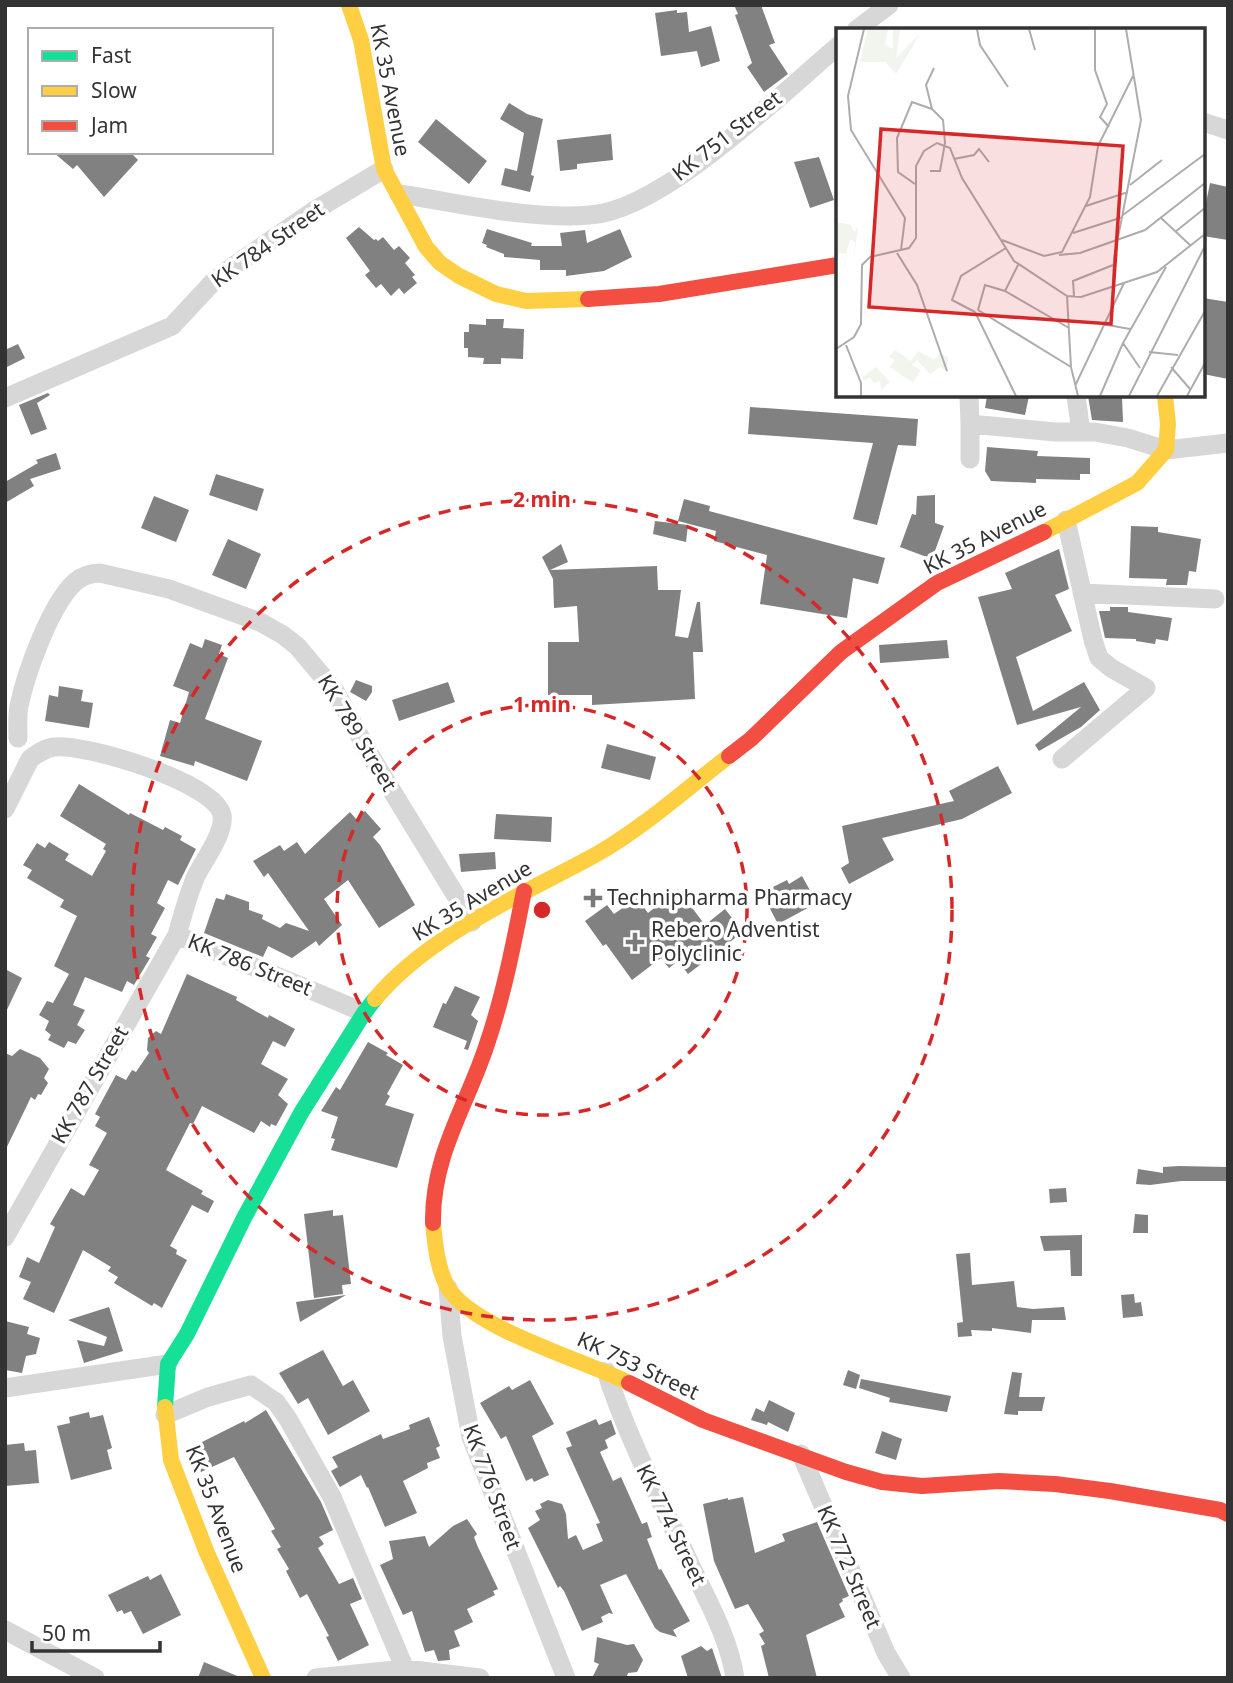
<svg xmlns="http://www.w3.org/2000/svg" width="1233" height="1683" viewBox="0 0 1233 1683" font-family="'Noto Sans',sans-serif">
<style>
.building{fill:#818181}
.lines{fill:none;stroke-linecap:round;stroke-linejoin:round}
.street{stroke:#d7d7d7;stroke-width:19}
.fast{stroke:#16e098;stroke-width:16}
.slow{stroke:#ffcf43;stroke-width:16}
.jam{stroke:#f24e42;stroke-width:16}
.ring{fill:none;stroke:#d62828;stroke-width:3.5;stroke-dasharray:12 9}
.poi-dot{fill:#7a7a7a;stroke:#fff;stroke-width:2.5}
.labels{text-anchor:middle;stroke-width:7;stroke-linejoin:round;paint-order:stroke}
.street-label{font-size:21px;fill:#333;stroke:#fff}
.poi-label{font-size:21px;fill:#333;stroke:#fff;text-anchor:start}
.inset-road{fill:none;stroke:#adadad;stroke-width:2}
.view{fill:#d62828;fill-opacity:0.15;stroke:#d62828;stroke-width:3.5}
.inset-edge{fill:none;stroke:#333;stroke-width:3.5}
.centre{fill:#d62828;stroke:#fff;stroke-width:3.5}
.ring-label{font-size:21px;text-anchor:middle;font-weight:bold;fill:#d62828;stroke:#fff;stroke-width:7;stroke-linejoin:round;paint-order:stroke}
</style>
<rect width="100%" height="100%" fill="#fff"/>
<path class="building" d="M734,5H761L775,43L769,45L788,74L764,92L747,67L752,63L735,15L738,14Z
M677,10V13L687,12L689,32L711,26L720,61L701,67L697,51L661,56L655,13Z
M509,103L527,114L543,119L531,175L534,176L530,192L501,185L505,168L517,171L524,133L500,119Z
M436,119L487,161L469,184L418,142Z
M611,134L613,160L577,164V169L560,171L557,140Z
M53,152H130L138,160L104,197L77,165L73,169Z
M819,157L834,200L810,208L794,162Z
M1210,183L1228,187V240L1203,236V202L1206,203Z
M359,227L374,240L376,239L378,241L383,237L394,250L399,246L410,258L405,263L415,275L412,277L417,283L404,294L399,288L391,296L381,284L376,288L365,275L370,271L346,238Z
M487,229L532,243L531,246H562L560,233L585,230L587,243L620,229L632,257L604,271L566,276V270H540V260L504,257V254L486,247L487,245L482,243Z
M1203,298L1228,302V379L1203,374L1206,354H1203Z
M486,319H504L503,328L524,329L523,359L501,358V364H483L484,358L468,357V348H464V332H469V324L486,325Z
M18,344L25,358L5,368V350Z
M48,393L50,395L37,403L47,429L31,435L19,405Z
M987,396H1029L1025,415L985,408Z
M1088,396H1122L1123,422L1092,420Z
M750,407L918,419L916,446L898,445L877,525L853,519L873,443L748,434Z
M987,447L1038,451L1037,456L1090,458V474H1080V480L1036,479V483L991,481L985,471Z
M56,453L61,469L30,479L34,486L5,503V482L38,463L36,460Z
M216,474L264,489L257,511L209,495Z
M935,495V523L944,526L932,559L900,547L912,514L916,515L917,496Z
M154,496L189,510L176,542L141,528Z
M684,499L710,506L709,511L885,558L878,584L853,578L847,618L760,604L767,555L714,541L716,531L678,521Z
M655,521L688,525L686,542L653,534Z
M1131,526L1158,527V532L1201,539L1196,572L1189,571L1187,585H1166L1167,579L1129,578Z
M228,539L261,554L246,589L212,575Z
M561,544L568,562L550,570L657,566L658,590H681L675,636L688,638L697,602H700L703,652H693L695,699L592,705V695H548V642H579L577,606L554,608L553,579L542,557Z
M1059,549L1069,589L1055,595L1072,631L1016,657L1033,711L1084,682L1100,710L1081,727L1039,751L1035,745L1081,707L1017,725L978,597L1012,589L1005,573Z
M1110,607H1128V612L1172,618L1168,641L1156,639L1155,644L1136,641V639L1105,638L1099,611H1110Z
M205,639L222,645L219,654L228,658L205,719L262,741L247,781L195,761L194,766L160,756L170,720L180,723L189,692L173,686L190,643L202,648Z
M947,640L949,658L880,663L879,645Z
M356,680L372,686V692L366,701L350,692Z
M448,682L455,702L399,721L392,700Z
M59,686L83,690L81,701L93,703L89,728L45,721L49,695L58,697Z
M607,744L656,757L650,780L601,768Z
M998,766L1012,793L962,819L882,838L894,860L849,884L841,868L849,863L842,826L954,801L949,791Z
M79,784L129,815L130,813L163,830L165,827L182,836L180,840L196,849L178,885L168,880L157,903L165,908L151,934L157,937L146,956L150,958L134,985L127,981L122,992L85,977L73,1005L85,1010L77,1025L85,1030L76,1044L68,1041L64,1048L48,1040L51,1035L45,1030L49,1021L39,1015L47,1001L53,1003L69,974L54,966L77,916L60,907L64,900L27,878L32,870L23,865L37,843L45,848L49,842L69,854L65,860L92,876L106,851L103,849L106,844L60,816Z
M365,811L381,829L373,837L380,845L415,905L379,928L348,880L324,899L342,925L319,946L316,941L292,958L268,946L263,957L204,933L216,898L224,900L226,894L249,902V910L263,915L262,919L280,928L286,923L309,931L268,873L264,877L253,861L280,845L284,851L297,842L305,854L350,812L356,819Z
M496,814L552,817L551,842L494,839Z
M495,852L496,869L461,872L459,854Z
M802,876L817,903L778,924L767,903L776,898L771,888L787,880L789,884Z
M678,889L705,925L725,909L743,932L688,974L678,961L669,968L661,958L632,980L606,944L603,946L585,921L607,905L614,914L637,898L648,913Z
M5,969L22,978L5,1014Z
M187,974L237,997L236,1000L268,1018L269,1015L295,1029L285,1047L273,1041L261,1064L288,1079L278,1095L288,1104L276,1126L271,1124L270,1127L261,1121L254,1133L202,1106L193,1124L190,1123L166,1170L203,1191L201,1194L214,1201L208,1213L192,1205L170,1246L177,1250L176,1254L187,1260L162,1308L154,1303L152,1306L114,1283L118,1277L108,1271L111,1267L83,1250L54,1313L23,1299L31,1282L19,1277L27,1257L39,1263L55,1227L50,1224L71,1188L84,1196L99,1170L89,1165L107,1133L95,1126L100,1117L95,1114L116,1075L126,1080L132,1070L136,1072L149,1053L147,1050L148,1038L156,1031L161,1034Z
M455,986L480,997L471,1015L478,1021L468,1050L464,1049L467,1041L433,1027L443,1003L446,1004Z
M368,1042L388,1053L386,1055L403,1065L387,1094L390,1096L385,1105L414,1114L397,1168L331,1150L335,1139L331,1138L338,1117L321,1111L336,1087L340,1090Z
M20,1049L40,1058L49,1069L44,1078L48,1083L41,1095L38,1094L35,1100L31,1097L5,1151V1053L12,1056Z
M1179,1166L1228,1167V1181H1181L1150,1185L1136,1184L1138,1169L1163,1173V1167Z
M1066,1188L1067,1202L1050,1203L1049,1189Z
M333,1210V1216L343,1215L351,1284L342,1285L343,1294L314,1298L304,1214Z
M1135,1214L1148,1215V1233H1133Z
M1082,1235V1276H1071L1070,1250L1044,1251L1040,1236Z
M970,1253L972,1285L1014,1281L1017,1307L1033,1309L1064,1307L1066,1320H1032L1031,1333L992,1328V1331L971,1330L972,1336L958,1337L957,1323L963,1322L956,1254Z
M1134,1294L1135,1303L1141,1302L1143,1316L1123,1318L1121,1295Z
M346,1295L300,1322L296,1302Z
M109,1307L123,1351L84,1363L77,1340L104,1346L107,1337L68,1320Z
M5,1321L29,1327L27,1334L40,1338L36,1354L26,1356L22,1373L5,1370Z
M323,1350L343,1386L353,1380L370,1411L328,1435L308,1398L298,1404L279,1373Z
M848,1370L860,1375L856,1389L843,1385Z
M1012,1372L1022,1373L1019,1397H1045L1042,1411H1018V1415L1004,1414Z
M861,1379L951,1396L947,1412L889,1402L890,1398L859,1388Z
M530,1380L554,1424L532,1436L549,1475L534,1482L532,1478L526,1481L506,1436L501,1439L480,1403L509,1386L512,1390Z
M769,1400L795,1413L788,1432L768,1422L767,1425L751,1420L756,1408L764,1412Z
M266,1410L321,1502L333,1530L319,1537L324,1544L318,1548L339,1584L353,1578L362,1599L350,1604L369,1645L338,1661L326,1637L329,1636L307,1594L300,1598L286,1571L289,1569L277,1549L281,1547L271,1531L275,1529L234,1457L201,1472L190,1448L244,1421L245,1423Z
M89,1412L90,1418L103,1415L112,1448L107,1450L112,1469L71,1480L57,1426L70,1423L69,1417Z
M429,1417L440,1446L436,1448L440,1458L427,1463L428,1468L403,1481L417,1513L385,1527L368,1487L367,1488L361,1475L340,1487L331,1471L338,1467L332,1457L381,1434L383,1439L410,1429L409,1425Z
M596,1419L599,1425L611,1420L616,1434L605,1440L608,1448L600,1452L613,1481L621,1477L642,1524L647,1522L652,1537L647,1539L659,1570L661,1569L690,1621L673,1630L677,1637L660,1632L655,1628L626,1574L600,1585L613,1614L609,1613L601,1617L603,1622L582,1631L564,1591L560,1586L558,1588L528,1528L540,1520L535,1511L542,1508L540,1504L548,1500L562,1504L566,1514L568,1539L576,1535L583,1550L603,1541L596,1524L600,1523L566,1448L572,1446L566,1432Z
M882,1431L902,1439L896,1460L875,1453Z
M24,1443L25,1451L36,1450L39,1483L5,1486V1445Z
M743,1497L755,1553L785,1541L782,1534L817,1522L849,1596L842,1599L843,1601L839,1604L845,1617L806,1635L817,1678H769L761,1646L765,1644L759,1634L764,1631L748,1604L735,1609L714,1561L703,1504L728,1498V1500Z
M467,1519L477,1534L474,1537L477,1545L498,1589L493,1591L495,1595L467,1609L473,1622L454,1631L460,1646L449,1650L450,1660L438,1661L434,1650L425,1652L412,1611L403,1615L380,1565L393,1559L389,1541L425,1536L429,1547L453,1526Z
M161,1574L181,1615L143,1634L131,1611L124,1614L122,1610L117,1612L108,1595L148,1576L150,1580Z
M597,1637L627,1645L634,1644L643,1660L637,1672L628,1673L626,1678H592L599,1664L594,1662Z
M701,1646L707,1651L712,1648L722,1678H688L681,1656Z
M204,1662L242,1678H198Z"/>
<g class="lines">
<path class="street" d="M856,30L889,5
M1203,122L1228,130
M399,194C460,203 529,220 590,215C662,211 781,94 838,46
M969,396L970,424L1055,432H1095L1128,438L1166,450L1228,443
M1076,396L1081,432
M5,398L172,326L213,282L232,267L312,212L384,169
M970,459V424
M1082,593L1215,599
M18,738C18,728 17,716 19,706C26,673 50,605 75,582C82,576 90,573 100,573L169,589L216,606L260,622L283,635L297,646L335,691L370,755L472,922
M30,759C37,754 45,748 54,747C84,743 215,782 222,815C225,832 205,859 197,874C188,893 183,915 177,935C239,962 302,985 364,1013
M1062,759L1146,688L1111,668L1099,658L1093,640L1066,520
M5,809L30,759
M5,1237L177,935
M448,1288L452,1336L471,1437L566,1678
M606,1371C628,1440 662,1503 692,1568C709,1603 729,1639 735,1678
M5,1388L168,1364
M165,1415L208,1397L251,1385L276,1402L288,1419L332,1497L405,1669
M801,1454L886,1653L901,1678
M5,1630L95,1678
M316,1678L405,1669L480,1678"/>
<path class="fast" d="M165,1407L168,1364L187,1334L244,1218L301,1113L364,1013L375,999"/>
<path class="slow" d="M349,5L361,40L384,169L426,247L440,263L459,276L496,294L526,301L588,299
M1044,532L1137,483L1166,450L1168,424L1165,396
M375,999C429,934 524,894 597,854C644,827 686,789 729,756
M433,1223C435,1243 437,1267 447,1286C470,1328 584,1360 629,1383
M165,1407L171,1460L207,1553L263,1678"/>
<path class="jam" d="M588,299L659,294L838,265
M729,756L751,739L841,652L937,583L1044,532
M433,1223C432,1154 467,1106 487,1044C504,994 514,942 524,891
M629,1383L703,1420L846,1472L882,1482L922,1486L999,1481L1055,1484L1110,1491L1220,1510L1228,1514"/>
</g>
<g class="ring">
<circle cx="542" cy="910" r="205"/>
<circle cx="542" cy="910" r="410"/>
</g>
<g class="poi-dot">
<path d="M589.5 887.5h7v7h7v7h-7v7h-7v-7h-7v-7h7z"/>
<path d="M631.5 931.5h7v7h7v7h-7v7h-7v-7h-7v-7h7z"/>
</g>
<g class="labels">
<g class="street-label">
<text transform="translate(390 90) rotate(79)" y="7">KK 35 Avenue</text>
<text transform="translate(727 136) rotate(-38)" y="7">KK 751 Street</text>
<text transform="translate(268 245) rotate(-35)" y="7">KK 784 Street</text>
<text transform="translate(985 538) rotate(-27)" y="7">KK 35 Avenue</text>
<text transform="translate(357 733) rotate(59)" y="7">KK 789 Street</text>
<text transform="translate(472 901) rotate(-31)" y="7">KK 35 Avenue</text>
<text transform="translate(250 965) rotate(22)" y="7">KK 786 Street</text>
<text transform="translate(90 1085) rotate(-60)" y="7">KK 787 Street</text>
<text transform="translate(638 1366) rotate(25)" y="7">KK 753 Street</text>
<text transform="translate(492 1487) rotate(70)" y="7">KK 776 Street</text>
<text transform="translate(216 1509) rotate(69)" y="7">KK 35 Avenue</text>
<text transform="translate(671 1525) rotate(64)" y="7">KK 774 Street</text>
<text transform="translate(849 1567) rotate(67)" y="7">KK 772 Street</text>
</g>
<g class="poi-label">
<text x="607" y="905">Technipharma Pharmacy</text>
<text x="651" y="937">Rebero Adventist<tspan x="651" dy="24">Polyclinic</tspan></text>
</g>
</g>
<g transform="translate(836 28)">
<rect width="369" height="369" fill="#fff"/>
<path d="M32,1H52L49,17L57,21V1L64,2L60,30L84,6L60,46L50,34H24ZM0,194L15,197L18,204L22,199L17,236L19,214L14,211L10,226L3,225L0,233ZM59,322L75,333L82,323L98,332L104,326L112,329L111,343L104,339L94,346L81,332L76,337L85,342L77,355L54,339L59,332L53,329ZM40,339L54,354L45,362L44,353L38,355L34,349L28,353L26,349Z" fill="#f1f5ed"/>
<path class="inset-road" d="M28,1L12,68L15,102L69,190L65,222M141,1L144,17L172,59M193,1L199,22M259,1V42L271,76L264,89L273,99M118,131L138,127L143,121L153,134M94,143H104L109,115L107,92L96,81L90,57L98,40M79,156L62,144L61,110L76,74L96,81M294,157L326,132M250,178L292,164M287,187L369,126M324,189L354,217M339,204L369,180M237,205L287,189M166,212L208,228L226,224L254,169L262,118L297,48M61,225L81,257L111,343M223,227L244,225L309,202L369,155M277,257L278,230L305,92L290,1M169,263L233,300M231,268L235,339L242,368M238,268L237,253L277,237M142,282L235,339M142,282L149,257L169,263L182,237M139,284L116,272L125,248L170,220M139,284L180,368M266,296L294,301M287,315L304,340M10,317L25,355V368M0,321L18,309L25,296L26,237L34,229L73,220L80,210V138L88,123L101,115L114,120L126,150L178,233L231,268L245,269L321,244L369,206M313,324L342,327M335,339L354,361M239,358L288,255M264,368L287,315L330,239M293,368L369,218M321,368L369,283M351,368L369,335"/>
<path class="view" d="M45,101L287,118L275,296L33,279Z"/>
<rect width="369" height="369" class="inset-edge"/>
</g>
<circle cx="542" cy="910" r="10" class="centre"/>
<g class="ring-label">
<text x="542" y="507">2 min</text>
<text x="542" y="712">1 min</text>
</g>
<rect width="1233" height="1683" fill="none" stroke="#333333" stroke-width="14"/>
<rect x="28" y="28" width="245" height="126" fill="#ffffff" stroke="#adadad" stroke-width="2"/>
<rect x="42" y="51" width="35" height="10" fill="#16e098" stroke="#adadad" stroke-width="2"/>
<text x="91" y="63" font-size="21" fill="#333333">Fast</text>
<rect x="42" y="86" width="35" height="10" fill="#ffcf43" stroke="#adadad" stroke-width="2"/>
<text x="91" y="98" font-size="21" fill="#333333">Slow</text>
<rect x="42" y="121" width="35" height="10" fill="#f24e42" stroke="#adadad" stroke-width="2"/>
<text x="91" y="133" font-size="21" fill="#333333">Jam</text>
<path d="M32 1641v10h128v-10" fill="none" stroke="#333333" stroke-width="3.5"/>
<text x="42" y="1641" font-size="21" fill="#333333" stroke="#ffffff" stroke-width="5" paint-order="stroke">50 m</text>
</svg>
